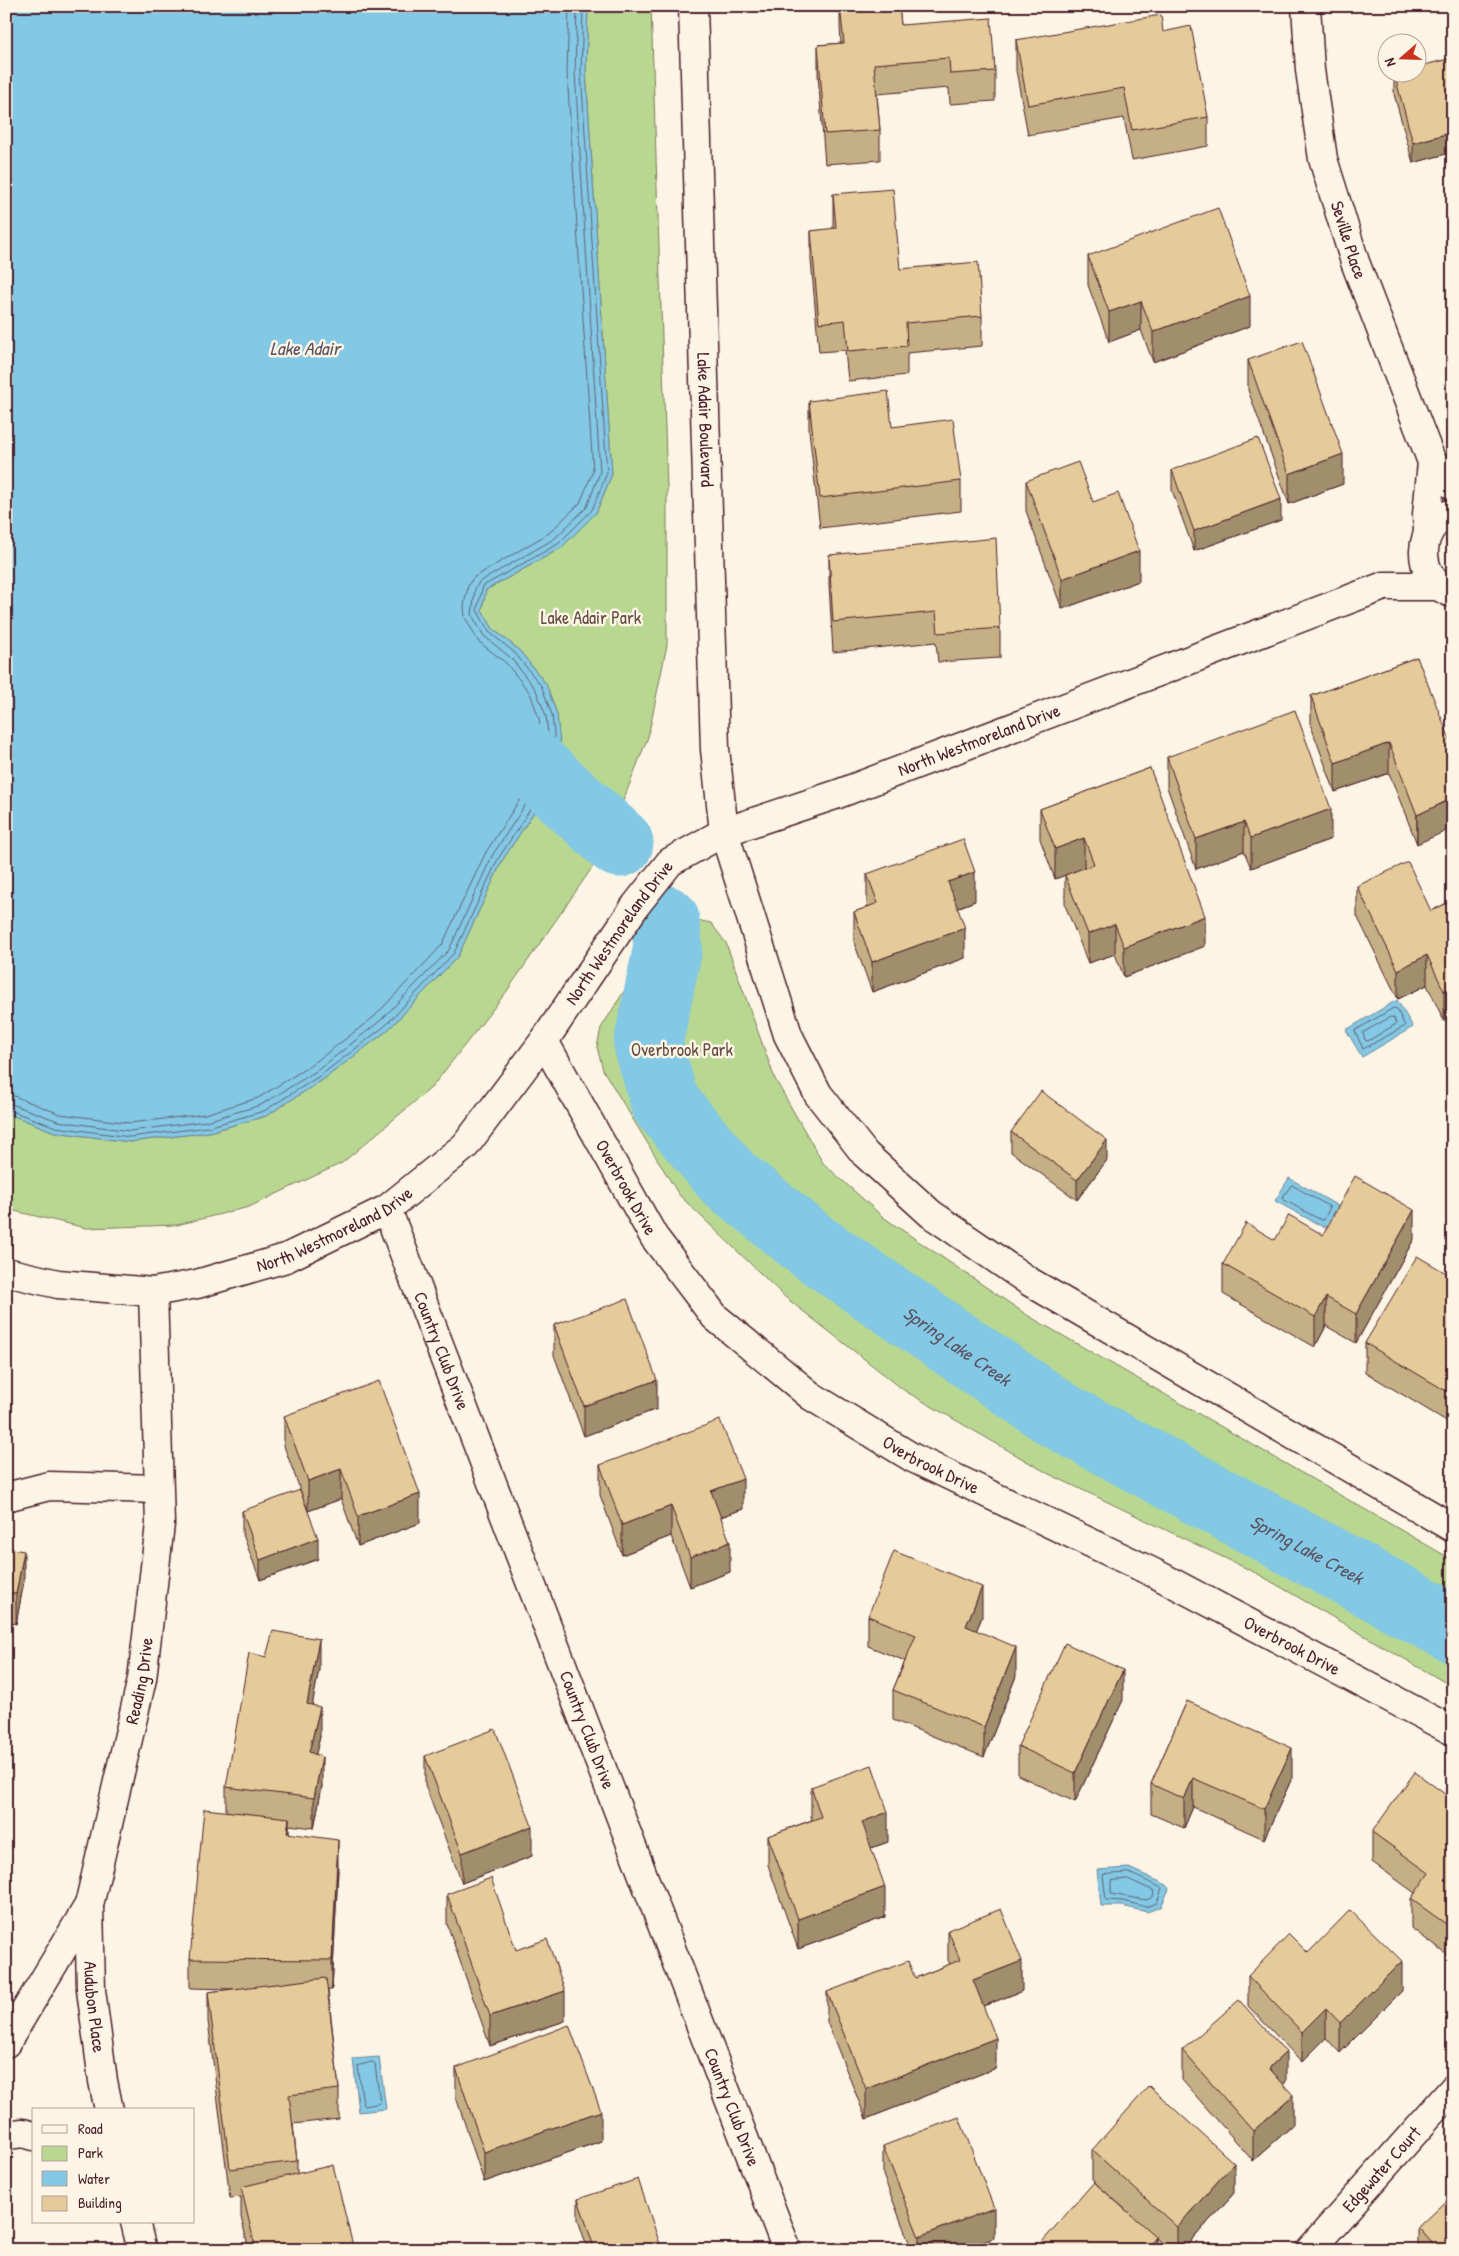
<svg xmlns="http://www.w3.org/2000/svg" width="1459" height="2256" viewBox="0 0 1459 2256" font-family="'Patrick Hand',sans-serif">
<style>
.green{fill:#b8d791;stroke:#817b5e}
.water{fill:#83c8e4;stroke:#6c849a}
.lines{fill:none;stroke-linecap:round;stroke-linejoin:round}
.shore{stroke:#616375;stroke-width:1}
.river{stroke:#83c8e4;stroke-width:69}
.minor-casing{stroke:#4a1f2b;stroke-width:31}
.minor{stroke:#fcf5e5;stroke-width:28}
.wall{fill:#c5af84;stroke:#4a1f2b}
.shaded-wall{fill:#a08e6c;stroke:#4a1f2b}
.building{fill:#e5cb9a;stroke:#4a1f2b}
.labels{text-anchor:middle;stroke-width:5;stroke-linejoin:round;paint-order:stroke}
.street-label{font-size:18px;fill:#4a1f2b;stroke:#fcf5e5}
.park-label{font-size:18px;fill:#664d44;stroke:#fcf5e5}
.water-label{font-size:19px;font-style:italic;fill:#5b5262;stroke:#fcf5e5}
</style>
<rect width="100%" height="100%" fill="#fcf5e5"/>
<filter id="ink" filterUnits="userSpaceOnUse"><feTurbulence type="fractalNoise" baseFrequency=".02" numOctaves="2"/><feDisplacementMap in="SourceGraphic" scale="10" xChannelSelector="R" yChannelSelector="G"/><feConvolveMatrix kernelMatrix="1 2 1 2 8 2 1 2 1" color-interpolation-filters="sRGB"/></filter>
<g filter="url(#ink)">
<path class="green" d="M588,6H651L667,488V645L648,737L603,852L507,991L432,1087L342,1163L249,1207L177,1225L86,1228L6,1209V1113L55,1132L130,1142L209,1132L266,1116L324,1079L388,1030L458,956L502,861L553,783L557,714L546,684L519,650L493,629L482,610L486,590L561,548L596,513L612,474L586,72Z
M686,918L711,923L726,943L775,1079L823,1163L883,1217L1027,1315L1453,1560V1687L1258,1574L1049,1474L905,1391L785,1297L679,1195L603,1070L597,1047L601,1028L661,932Z"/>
<path class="water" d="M6,6H588L586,72L612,474L596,513L561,548L486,590L482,610L493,629L519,650L546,684L557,714L560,743L553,783L502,861L458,956L388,1030L324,1079L266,1116L209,1132L130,1142L55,1132L6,1113Z
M1397,1000L1413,1027L1362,1057L1346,1030Z
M1289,1178L1338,1206L1325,1228L1275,1201Z
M1129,1868L1167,1885L1169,1889L1161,1907L1147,1912L1122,1906H1101L1097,1870Z
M379,2057L386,2109L359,2112L353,2059Z"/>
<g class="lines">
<path class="shore" d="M1394,1008L1397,1009L1405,1026L1363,1049L1355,1031Z
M1391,1017L1394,1018L1396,1024L1368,1041L1365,1040L1363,1033Z
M6,1095L14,1096L60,1114L130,1123L205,1114L258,1098L313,1064L375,1016L442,945L486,852L535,776L541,742L539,718L530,693L506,663L478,641L465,617L464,606L468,586L473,578L549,533L580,503L593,471L567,73L569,6
M6,1102L58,1121L130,1131L206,1121L261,1105L318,1070L380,1021L449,950L492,856L542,779L549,742L546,716L536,690L511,658L484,636L472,615L475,589L479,582L554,539L587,507L600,472L575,73L577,6
M6,1109L56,1127L130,1137L208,1127L264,1111L321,1075L385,1026L454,953L498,859L548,782L555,743L552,715L542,687L515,653L489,632L477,610L483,586L558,544L592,510L607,473L581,72L583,6
M1292,1185L1330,1207L1324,1220H1321L1284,1200L1283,1197Z
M1129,1873L1162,1888L1157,1903L1146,1907L1123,1901L1106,1900L1103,1875Z
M1128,1879L1154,1891L1153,1897L1146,1900L1111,1894V1881Z
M373,2062L375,2064L380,2103L365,2106L363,2104L358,2066Z"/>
<g class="river">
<path d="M483,720L619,843"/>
<path id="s1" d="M665,920L668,947L648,1044L665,1103L728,1178L813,1247L1060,1416L1453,1628"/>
</g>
<g class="minor-casing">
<g id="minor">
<path id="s2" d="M693,6L715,749L724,832L788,1035L818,1094L865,1154L931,1214L1030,1282L1453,1528"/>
<path id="s3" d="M1306,6L1310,70L1323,159L1355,262L1432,462L1453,485"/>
<path d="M1428,532L1427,514L1432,462"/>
<path d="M1449,592C1415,577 1415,524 1453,513"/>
<path id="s4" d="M544,1041L654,1237L715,1317L811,1396L913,1458L1156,1574L1453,1731"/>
<path id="s5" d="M387,1209L787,2250"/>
<path id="s6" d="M6,1272L58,1284L153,1292L197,1284L286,1258L387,1209L465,1146L544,1041L636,905L670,862L724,832L838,794L1384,586H1439"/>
<path d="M6,1497L49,1486L158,1489"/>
<path id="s7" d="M89,1905L91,1990L103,2081L109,2110"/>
<path id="s8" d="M6,2043L89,1905L142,1679L160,1524L153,1292"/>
<path d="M6,2135L23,2133L34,2136"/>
<path d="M135,2222L142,2250"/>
<path id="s9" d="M1310,2250L1453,2089"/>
</g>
</g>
<use href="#minor" class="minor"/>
</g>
<path class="wall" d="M840,6H899L901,25L995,71V101L950,104L949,88L877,94L880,130V160L825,164L818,75V45L841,43L840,27Z
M1163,32L1208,117V146L1132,160L1124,118L1028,135L1016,70V40Z
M1453,58V152L1413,163L1394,94V73Z
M833,194L900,269L982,316V346L907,353V375L848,381L845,350L819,352L811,260V231L833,229Z
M1088,256L1250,326L1153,362L1141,330L1109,342L1088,285Z
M1248,360L1343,484L1289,504L1248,390Z
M809,401L892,427L961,481V511L820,528L809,430Z
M1172,470L1281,520L1194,551L1172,490Z
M1026,481L1093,502L1139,581L1062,609L1026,511Z
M829,555L1000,628V658L938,662L936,642L833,652L829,584Z
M1417,657V844L1389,773L1335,792L1311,726V696Z
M1167,757L1331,839L1251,868L1244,851L1196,869L1167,787Z
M1150,768L1205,946L1124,977L1115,954L1088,963L1065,905V875L1055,879L1040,839V809Z
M867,874L975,901L957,908L965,958L872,992L854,942V912L868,907L867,904Z
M1357,886L1431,911L1453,900L1444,1021L1427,985L1398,999L1357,916Z
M1011,1132L1107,1160L1077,1200L1011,1152Z
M1323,1235L1414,1239L1356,1343L1326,1326L1315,1347L1223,1294V1264L1275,1240Z
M1453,1277V1425L1365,1372V1343Z
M554,1325L657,1409L584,1436L554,1355Z
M284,1416L420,1523L358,1546L341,1499L308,1511L284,1446Z
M600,1465L743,1509L721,1517L730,1572L690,1587L671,1536L622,1555L600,1495Z
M242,1511L318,1559L260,1580L242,1532Z
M6,1548L24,1581L16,1624L6,1622Z
M868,1616L982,1617L976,1631L1016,1676L984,1757L893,1720V1690L905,1661L868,1646Z
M319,1669L312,1705L320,1737L315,1755L322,1786L314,1828L289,1825V1834L338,1870L332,1990H328L339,2089V2119L293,2124L297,2161V2173L354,2250H249L241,2217V2197L230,2198L208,2021V1992L233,1989L190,1988V1959L226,1811V1787Z
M1123,1700L1075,1802L1018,1775V1746Z
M1187,1701L1292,1778L1264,1839L1193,1807L1184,1828L1151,1814V1784Z
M425,1756L532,1856L462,1883L425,1785Z
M811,1787L888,1842L871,1848L885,1917L798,1949L768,1865V1836L812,1820L811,1816Z
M1453,1800V1959L1411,1928V1899L1415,1893L1372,1862V1832Z
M447,1894L516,1950L565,2021L490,2046L447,1924Z
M948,1930L1022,1991L983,2006L996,2068L866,2119L827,2022V1992L915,1978L950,1964L948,1960Z
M1308,1953L1402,1991L1340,2053L1326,2038L1302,2062L1248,2006V1976Z
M1182,2050L1286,2082L1283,2084L1293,2125L1253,2161L1182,2080Z
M456,2068L601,2141L484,2182L456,2097Z
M883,2146L994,2238L963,2250H912L883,2175Z
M1092,2150L1234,2193L1183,2250H1170L1156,2238V2250L1126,2210L1092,2180Z
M578,2199L662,2250H588L578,2220Z
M1418,2227L1453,2250H1418Z"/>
<path class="shaded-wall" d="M1453,132V152L1413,163V143Z
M1250,296V326L1153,362V332Z
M1141,301V330L1109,342V312Z
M1343,454V484L1289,504V474Z
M1281,499V520L1194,551V531Z
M1139,551V581L1062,609V579Z
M1389,743V773L1335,792V763Z
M1453,798V828L1417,844V815Z
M1331,809V839L1251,868V838Z
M1244,822V851L1196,869V839Z
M1084,838V868L1055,879V849Z
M975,872V901L948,911V882Z
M1205,916V946L1124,977V947Z
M1115,924V954L1088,963V934Z
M965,928V958L872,992V962Z
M1427,955V985L1398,999V970Z
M1453,987V1017L1444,1021V991Z
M1107,1140V1160L1077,1200V1180Z
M1414,1210V1239L1356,1343V1314Z
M1326,1297V1326L1315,1347V1317Z
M657,1380V1409L584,1436V1406Z
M341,1469V1499L308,1511V1481Z
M743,1479V1509L711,1520V1491Z
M420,1494V1523L358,1546V1516Z
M671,1506V1536L622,1555V1525Z
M318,1538V1559L260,1580V1560Z
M730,1542V1572L690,1587V1557Z
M24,1551V1581L16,1624V1594Z
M982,1587V1617L966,1656V1626Z
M319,1639V1669L307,1734V1704Z
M1016,1647V1676L984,1757V1727Z
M1123,1670V1700L1075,1802V1773Z
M320,1707V1737L309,1782V1752Z
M1292,1748V1778L1264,1839V1809Z
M322,1757V1786L314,1828V1798Z
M1193,1778V1807L1184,1828V1799Z
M888,1812V1842L862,1851V1822Z
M289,1818V1848L287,1833Z
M532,1826V1856L462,1883V1853Z
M338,1840V1870L332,1990V1960Z
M885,1887V1917L798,1949V1919Z
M1022,1961V1991L973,2010V1980Z
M1402,1961V1991L1340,2053V2023Z
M565,1991V2021L490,2046V2016Z
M1326,2008V2038L1302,2062V2032Z
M996,2038V2068L866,2119V2089Z
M1286,2052V2082L1269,2097V2068Z
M1293,2095V2125L1253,2161V2131Z
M601,2111V2141L484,2182V2152Z
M1234,2163V2193L1183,2250H1177V2227Z
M994,2208V2238L963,2250H919V2237Z
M1156,2237V2250H1146Z"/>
<path class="building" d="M840,6H899L901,25L991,18L995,71L950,74L949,58L874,64L880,130L825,134L818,45L844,43Z
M1161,15L1163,32L1191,26L1208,117L1132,130L1124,88L1028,105L1016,40Z
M1453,58V132L1413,143L1394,73L1398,72H1416V67Z
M893,189L900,269L978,262L982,316L906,323L907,346L848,351L845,320L819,323L811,231L836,228L833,194Z
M1218,208L1250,296L1153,332L1141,301L1109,312L1088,256Z
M1302,341L1343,454L1289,474L1248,360Z
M888,391L892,427L953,419L961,481L820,498L809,401Z
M1258,438L1281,499L1194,531L1172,470Z
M1078,462L1093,502L1118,493L1139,551L1062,579L1026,481Z
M996,538L1000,628L938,633L936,612L833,622L829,555Z
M1417,657L1453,747V798L1417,815L1389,743L1335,763L1311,696Z
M1295,710L1331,809L1251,838L1244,822L1196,839L1167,757Z
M1150,768L1205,916L1124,947L1115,924L1088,934L1065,875L1094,864L1084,838L1055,849L1040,809Z
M963,839L975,872L948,882L965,928L872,962L854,912L878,903L867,874Z
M1408,862L1431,911L1453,900V987L1444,991L1427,955L1398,970L1357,886Z
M1041,1091L1107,1140L1077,1180L1011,1132Z
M1355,1176L1414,1210L1356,1314L1326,1297L1315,1317L1223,1264L1246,1223L1275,1240L1289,1215L1323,1235Z
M1417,1256L1453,1277V1395L1365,1343Z
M627,1299L657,1380L584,1406L554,1325Z
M379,1381L420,1494L358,1516L341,1469L308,1481L284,1416Z
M720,1420L743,1479L711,1491L730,1542L690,1557L671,1506L622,1525L600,1465Z
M300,1490L318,1538L260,1560L242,1511Z
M6,1548L24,1551L16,1594L6,1593Z
M894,1551L982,1587L966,1626L1016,1647L984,1727L893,1690L916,1635L868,1616Z
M273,1631L319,1639L307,1704L320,1707L309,1752L322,1757L314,1798L226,1787L249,1653L266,1657Z
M1065,1643L1123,1670L1075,1773L1018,1746Z
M1187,1701L1292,1748L1264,1809L1193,1778L1184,1799L1151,1784Z
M495,1729L532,1826L462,1853L425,1756Z
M872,1765L888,1812L862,1822L885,1887L798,1919L768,1836L821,1817L811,1787Z
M1415,1772L1453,1800V1929L1411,1899L1429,1873L1372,1832Z
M204,1809L289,1818L287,1833L338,1840L332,1960L190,1959Z
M491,1878L516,1950L547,1939L565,1991L490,2016L447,1894Z
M1001,1909L1022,1961L973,1980L996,2038L866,2089L827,1992L908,1961L915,1978L960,1960L948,1930Z
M1350,1910L1402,1961L1340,2023L1326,2008L1302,2032L1248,1976L1289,1934L1308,1953Z
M326,1978L339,2089L289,2095L297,2161L230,2169L208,1992Z
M1239,2000L1286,2052L1269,2068L1293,2095L1253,2131L1182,2050Z
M569,2025L601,2111L484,2152L456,2068Z
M1149,2086L1234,2163L1177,2227L1092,2150Z
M959,2117L994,2208L919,2237L883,2146Z
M333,2165L354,2250H256L241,2187Z
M638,2179L662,2250H595L578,2199Z
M1094,2182L1156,2237L1146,2250H1035Z
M1453,2194V2250H1438L1418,2227Z"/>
</g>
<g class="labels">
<g class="street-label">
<text dy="6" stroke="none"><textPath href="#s3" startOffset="239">Seville Place</textPath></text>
<text dy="6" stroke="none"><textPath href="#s2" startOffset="414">Lake Adair Boulevard</textPath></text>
<text dy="6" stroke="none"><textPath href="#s6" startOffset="1182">North Westmoreland Drive</textPath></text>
<text dy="6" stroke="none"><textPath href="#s6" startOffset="762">North Westmoreland Drive</textPath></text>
<text dy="6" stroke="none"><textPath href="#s4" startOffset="168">Overbrook Drive</textPath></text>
<text dy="6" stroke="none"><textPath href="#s6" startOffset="342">North Westmoreland Drive</textPath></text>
<text dy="6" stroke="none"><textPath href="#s5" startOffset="152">Country Club Drive</textPath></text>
<text dy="6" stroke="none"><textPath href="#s4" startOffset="588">Overbrook Drive</textPath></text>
<text dy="6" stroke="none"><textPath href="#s4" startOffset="992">Overbrook Drive</textPath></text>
<text dy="6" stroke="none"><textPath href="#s8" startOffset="391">Reading Drive</textPath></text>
<text dy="6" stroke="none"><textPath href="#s5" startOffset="558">Country Club Drive</textPath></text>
<text dy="6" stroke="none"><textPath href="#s7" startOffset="102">Audubon Place</textPath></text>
<text dy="6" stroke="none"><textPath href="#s5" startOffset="962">Country Club Drive</textPath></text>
<text dy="6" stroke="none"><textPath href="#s9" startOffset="108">Edgewater Court</textPath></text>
</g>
<g class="park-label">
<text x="591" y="624">Lake Adair Park</text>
<text x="682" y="1056">Overbrook Park</text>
</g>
<g class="water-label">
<text x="305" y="355">Lake Adair</text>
<text dy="7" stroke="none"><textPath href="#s1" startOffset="570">Spring Lake Creek</textPath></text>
<text dy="7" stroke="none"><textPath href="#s1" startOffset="975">Spring Lake Creek</textPath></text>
</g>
</g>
<rect width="1459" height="2256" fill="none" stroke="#fcf5e5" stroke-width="25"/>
<rect x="12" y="12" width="1434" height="2231" fill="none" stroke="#4a1f2b" stroke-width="2" filter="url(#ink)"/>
<rect x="32" y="2108" width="162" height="115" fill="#fcf5e5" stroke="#b59f9b"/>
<rect x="42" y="2125" width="25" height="8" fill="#fcf5e5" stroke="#b59f9b"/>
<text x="78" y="2134" font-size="15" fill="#4a1f2b">Road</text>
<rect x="42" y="2146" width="25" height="15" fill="#b8d791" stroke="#b59f9b"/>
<text x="78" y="2158" font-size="15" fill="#4a1f2b">Park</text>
<rect x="42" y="2171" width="25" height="15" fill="#83c8e4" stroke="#b59f9b"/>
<text x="78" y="2184" font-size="15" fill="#4a1f2b">Water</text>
<rect x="42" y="2196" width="25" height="15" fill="#e5cb9a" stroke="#b59f9b"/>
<text x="78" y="2208" font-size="15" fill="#4a1f2b">Building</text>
<g transform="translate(1402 58) rotate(250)"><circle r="24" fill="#fcf5e5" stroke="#b59f9b"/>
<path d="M0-4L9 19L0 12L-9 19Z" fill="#c8321e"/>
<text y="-8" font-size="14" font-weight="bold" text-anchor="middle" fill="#4a1f2b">N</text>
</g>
</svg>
